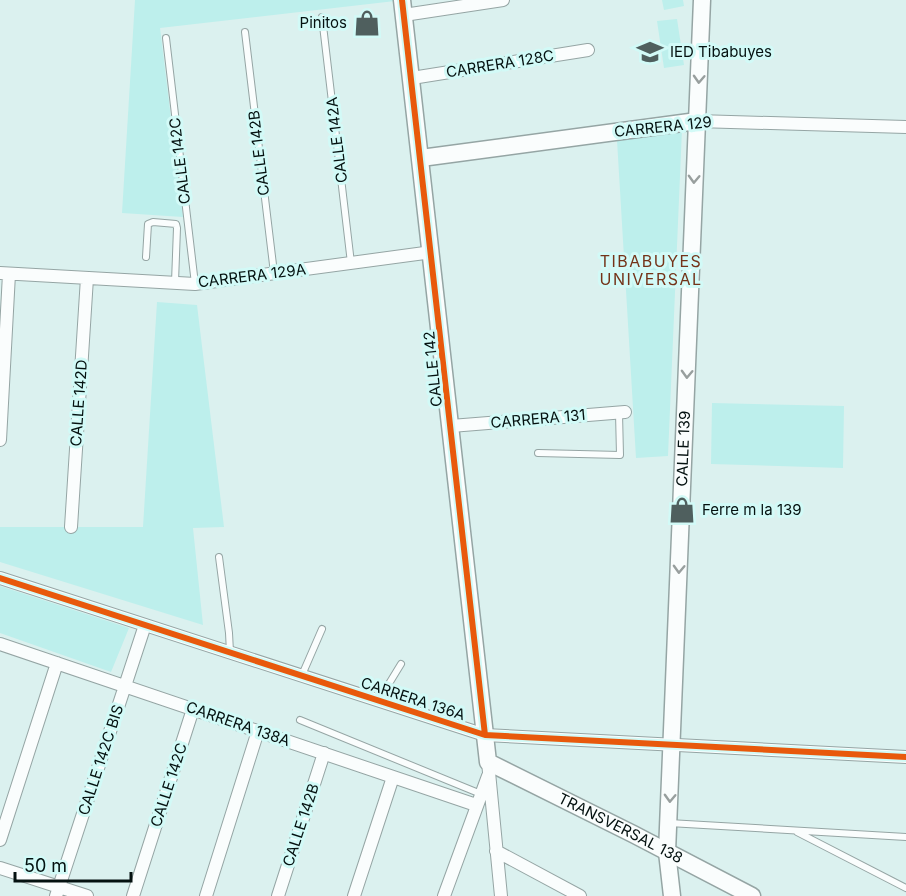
<svg xmlns="http://www.w3.org/2000/svg" width="906" height="896" viewBox="0 0 906 896" font-family="Inter,sans-serif">
<style>
.green{fill:#bdefec}
.lines{fill:none;stroke-linecap:round;stroke-linejoin:round}
.lane-casing{stroke:#95a5a4;stroke-width:8}
.street-casing{stroke:#95a5a4;stroke-width:14}
.secondary-casing{stroke:#95a5a4;stroke-width:19}
.lane{stroke:#fafdfd;stroke-width:6}
.street{stroke:#fafdfd;stroke-width:12}
.secondary{stroke:#fafdfd;stroke-width:16}
.cycleway-casing{stroke:#d2faf7;stroke-width:10}
.cycleway{stroke:#e8590c;stroke-width:6}
.oneway{stroke:#989f9e}
.labels{text-anchor:middle;stroke-width:6;stroke-linejoin:round;paint-order:stroke}
.poi-label{font-size:15px;fill:#041110;stroke:#d2faf7;text-anchor:start}
.street-label{font-size:15px;fill:#041110;stroke:#d2faf7}
.neighbourhood-label{font-size:16px;letter-spacing:1.5px;fill:#743319;stroke:#d2faf7}
</style>
<rect width="100%" height="100%" fill="#dbf1ef"/>
<path class="green" d="M135,0H395V1L160,28L183,217L122,213Z
M662,0H683L684,6L664,10Z
M677,19L684,65L664,68L657,21Z
M682,129L668,456L636,458L617,140Z
M157,302L197,305L224,527L193,528L203,625L0,562V527H143Z
M712,403L844,406L843,468L711,464Z
M0,586L129,628L111,672L0,633Z"/>
<g class="lines">
<g class="lane-casing">
<path id="lane" d="M322,17L351,263
M245,32L274,273
M166,38L195,284
M146,257L148,224L153,222L176,224L177,228L175,282
M538,453L620,455L619,413
M219,557L229,633L230,652
M302,675L322,629
M379,700L401,664
M300,720L481,794
M669,823L906,837
M797,832L906,888"/>
</g>
<g class="street-casing">
<path id="street" d="M404,15L503,0
M412,78L588,50
M697,121L906,127
M0,273L195,284L432,252
M451,426L625,412
M0,440L9,274
M71,527L87,278
M0,578L485,735L906,757
M0,644L476,805
M488,762L501,896
M0,840L57,663
M496,851L580,896
M0,868L87,896
M56,896L145,625
M133,896L193,709
M206,896L258,731
M278,896L324,753
M354,896L393,777
M444,896L488,776"/>
</g>
<g class="secondary-casing">
<g id="secondary">
<path id="s1" d="M402,0L488,762L633,834L752,896"/>
<path d="M421,158L697,121"/>
<path id="s2" d="M672,896L667,852L702,0"/>
</g>
</g>
<use href="#lane" class="lane"/>
<use href="#street" class="street"/>
<use href="#secondary" class="secondary"/>
<g class="cycleway-casing">
<path id="cycleway" d="M402,0L485,735
M0,578L485,735L906,757"/>
</g>
<use href="#cycleway" class="cycleway"/>
</g>
<defs><path id="oneway-chevron" d="M-2-3.5L2.5 0L-2 3.5" fill="none" stroke-width="1.6" stroke-linecap="round" stroke-linejoin="round" transform="scale(1.5)"/></defs>
<g class="oneway">
<use href="#oneway-chevron" transform="translate(699 79) rotate(93)"/>
<use href="#oneway-chevron" transform="translate(694 179) rotate(92)"/>
<use href="#oneway-chevron" transform="translate(687 374) rotate(92)"/>
<use href="#oneway-chevron" transform="translate(679 569) rotate(92)"/>
<use href="#oneway-chevron" transform="translate(670 798) rotate(92)"/>
</g>
<defs>
<g id="shop-bare" transform="scale(2.07)"><path d="M-5-2.5h2.3a2.7 3.5 0 0 1 5.4 0H5L5.5 6h-11ZM-1.5-2.5h3a1.5 2.3 0 0 0-3 0Z" fill="#4f5f5e" stroke="#d2faf7" stroke-width="2.5" paint-order="stroke"/></g>
<g id="school-bare" transform="scale(2.07)"><path d="M0-5L7-2L0 1L-7-2ZM-4 1L0 2.5L4 1V4Q0 6-4 4Z" fill="#4f5f5e" stroke="#d2faf7" stroke-width="2.5" paint-order="stroke"/></g>
</defs>
<g fill-rule="evenodd">
<use href="#shop-bare" x="367" y="23"/>
<use href="#school-bare" x="650" y="52"/>
<use href="#shop-bare" x="682" y="510"/>
</g>
<g class="labels">
<g class="poi-label">
<text x="347" y="28" text-anchor="end">Pinitos</text>
<text x="670" y="57">IED Tibabuyes</text>
<text x="702" y="515">Ferre m la 139</text>
</g>
<g class="street-label">
<text transform="translate(500 64) rotate(-9)" y="5">CARRERA 128C</text>
<text transform="translate(663 127) rotate(-6)" y="5">CARRERA 129</text>
<text transform="translate(337 140) rotate(-97)" y="5">CALLE 142A</text>
<text transform="translate(259 153) rotate(-97)" y="5">CALLE 142B</text>
<text transform="translate(180 161) rotate(-97)" y="5">CALLE 142C</text>
<text transform="translate(252 276) rotate(-7)" y="5">CARRERA 129A</text>
<text transform="translate(433 369) rotate(-96)" y="5">CALLE 142</text>
<text transform="translate(79 403) rotate(-86)" y="5">CALLE 142D</text>
<text transform="translate(538 419) rotate(-5)" y="5">CARRERA 131</text>
<text dy="5" stroke="none"><textPath href="#s2" startOffset="448">CALLE 139</textPath></text>
<text transform="translate(413 699) rotate(18)" y="5">CARRERA 136A</text>
<text transform="translate(238 724) rotate(19)" y="5">CARRERA 138A</text>
<text transform="translate(101 760) rotate(-72)" y="5">CALLE 142C BIS</text>
<text transform="translate(169 785) rotate(-72)" y="5">CALLE 142C</text>
<text transform="translate(301 825) rotate(-72)" y="5">CALLE 142B</text>
<text dy="5" stroke="none"><textPath href="#s1" startOffset="915">TRANSVERSAL 138</textPath></text>
</g>
<g class="neighbourhood-label">
<text x="651" y="267">TIBABUYES<tspan x="651" dy="18">UNIVERSAL</tspan></text>
</g>
</g>
<path d="M15 872v9h116v-9" fill="none" stroke="#041110" stroke-width="3"/>
<text x="24" y="872" font-size="18" fill="#041110" stroke="#d2faf7" stroke-width="4.5" paint-order="stroke">50 m</text>
</svg>
